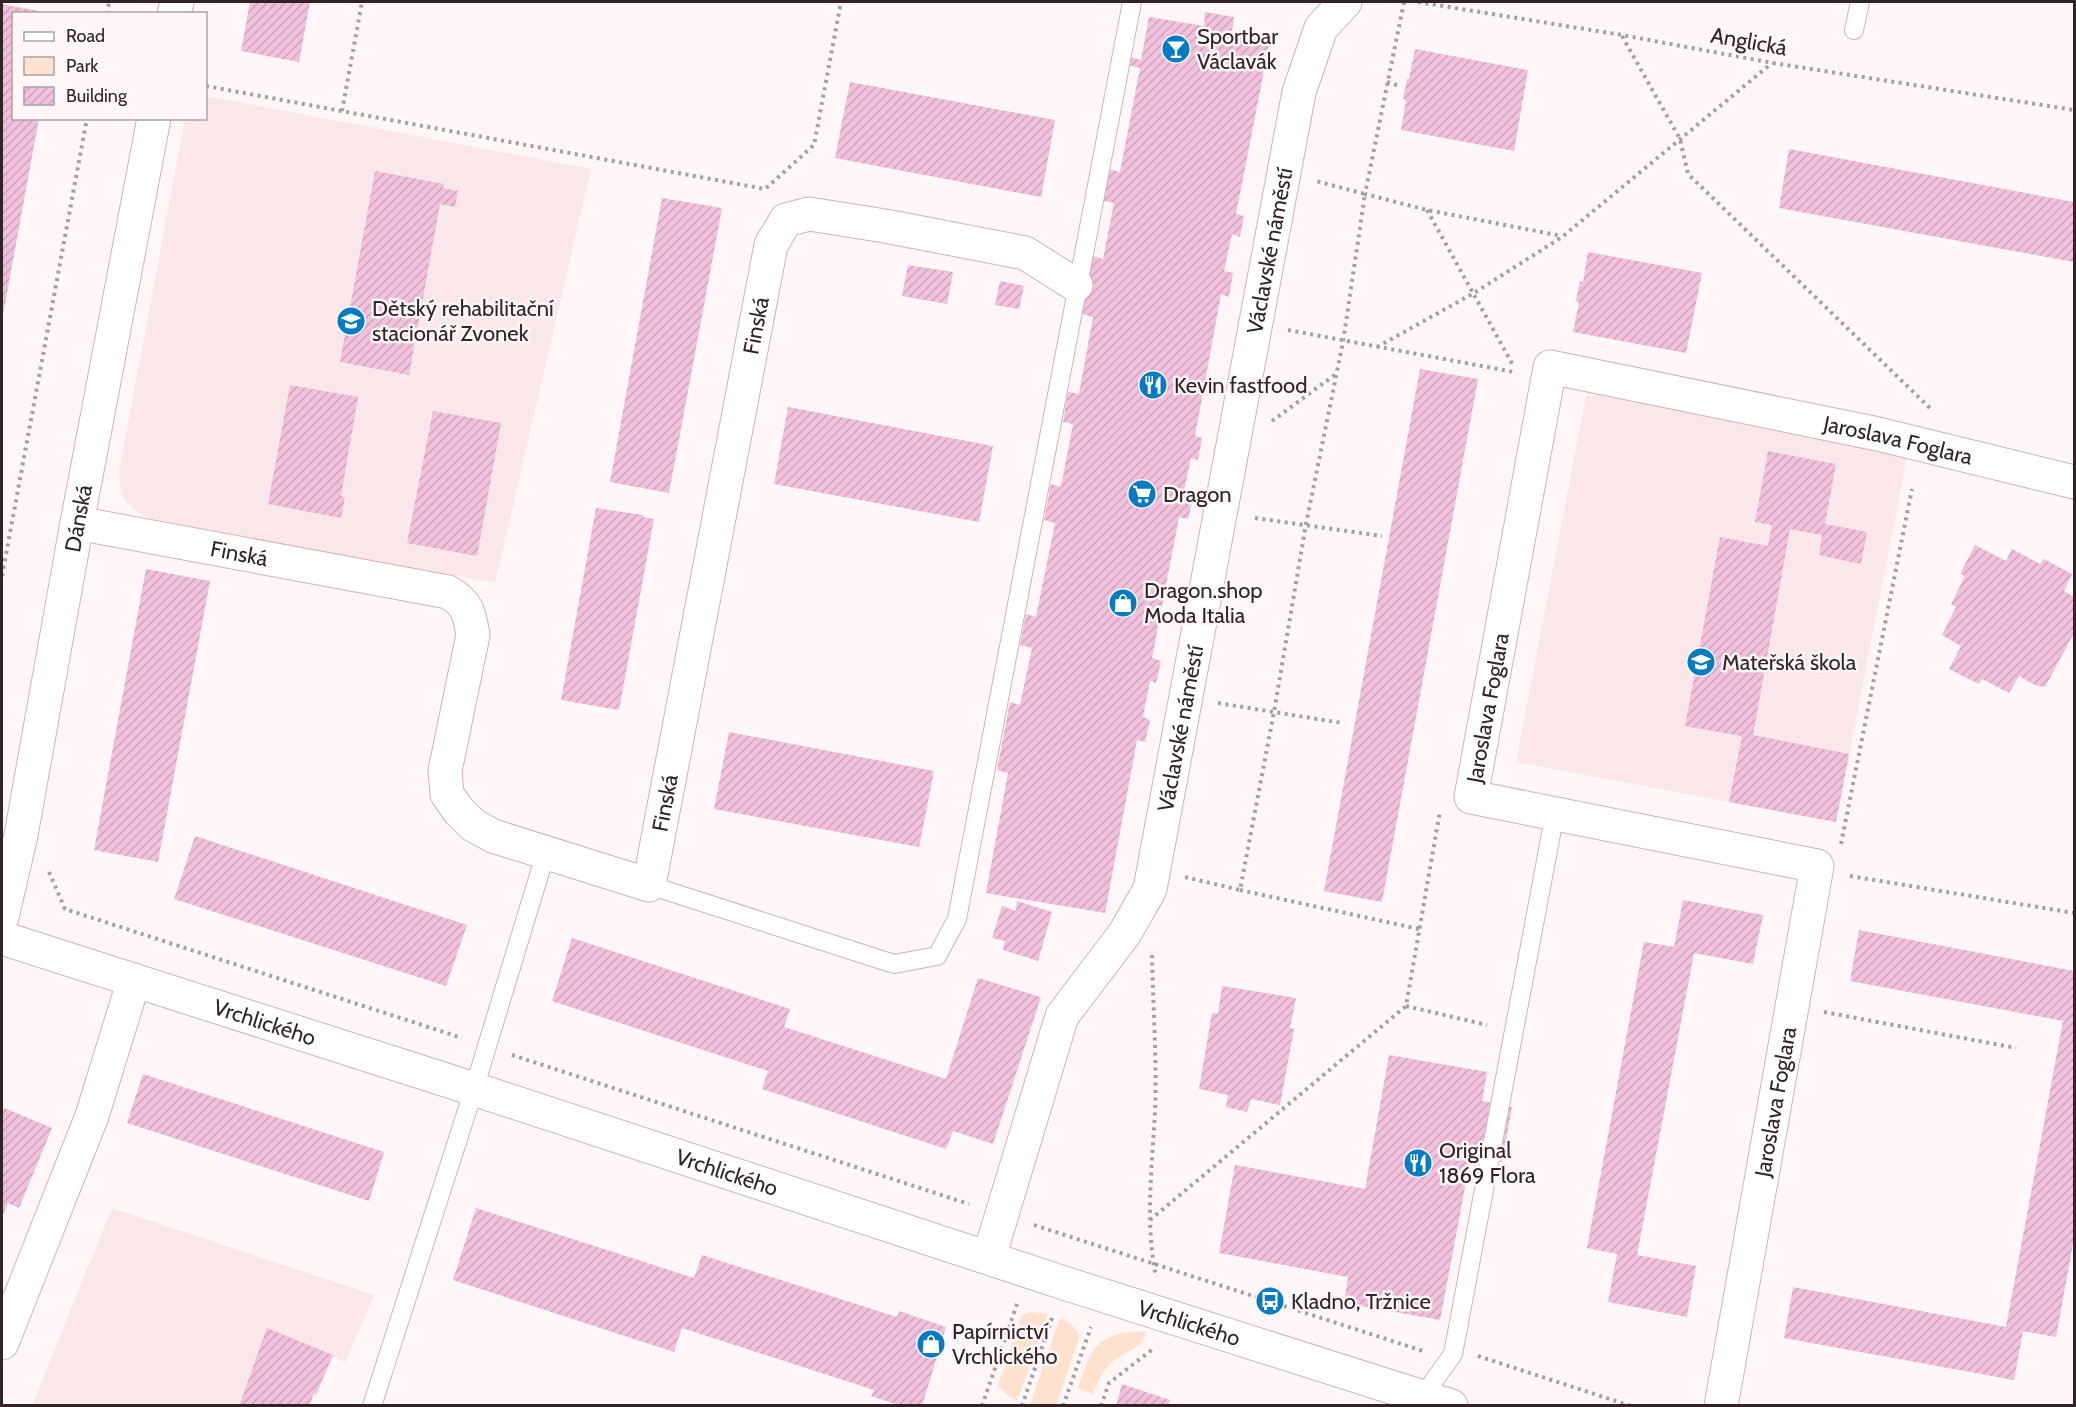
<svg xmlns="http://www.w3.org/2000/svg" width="2076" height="1407" viewBox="0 0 2076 1407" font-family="Cabin,sans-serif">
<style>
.built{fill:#fae7e9}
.green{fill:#ffe2ce}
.building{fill:url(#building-hatch)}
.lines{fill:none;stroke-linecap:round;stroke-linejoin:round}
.lane-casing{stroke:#d5b1b6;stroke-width:20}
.street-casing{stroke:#d5b1b6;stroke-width:35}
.path{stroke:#a89e9f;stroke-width:4;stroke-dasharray:3 4.5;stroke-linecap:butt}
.lane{stroke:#fff;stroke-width:18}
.street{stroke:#fff;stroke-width:33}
.labels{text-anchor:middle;stroke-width:5;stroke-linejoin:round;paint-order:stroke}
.poi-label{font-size:22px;fill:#322426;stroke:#fef6f7;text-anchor:start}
.street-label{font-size:22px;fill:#322426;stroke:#fef6f7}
</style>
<defs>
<pattern id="building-hatch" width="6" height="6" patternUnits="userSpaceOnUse" patternTransform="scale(1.5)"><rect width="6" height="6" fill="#f1c0dc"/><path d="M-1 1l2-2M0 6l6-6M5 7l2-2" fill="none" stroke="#cfa5bd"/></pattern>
</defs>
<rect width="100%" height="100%" fill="#fef6f7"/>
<path class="built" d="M206,96L591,169L495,583L158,520L145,517L127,503L121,493L119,472L185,119L206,118Z
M1612,392L1909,447L1836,822L1516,762L1586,396Z
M112,1208L374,1295L345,1362L333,1357L316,1396L314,1395L310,1405L32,1406Z"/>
<path class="green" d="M1032,1312L1048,1314L1017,1401L1008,1396L998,1385L1022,1315Z
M1060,1318L1070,1323L1080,1335L1056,1405H1030Z
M1146,1331L1142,1343C1114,1362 1106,1359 1093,1394L1078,1388C1092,1346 1098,1332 1146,1331Z"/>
<path class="building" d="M250,2H310L299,62L241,51Z
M2,4L44,12L14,14V118H39L3,315Z
M1205,12L1234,17L1232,32L1270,40L1236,214L1244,216L1240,237L1232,234L1224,271L1233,273L1229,297L1221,294L1195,436L1202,438L1198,460L1191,458L1183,495L1193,497L1188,519L1179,517L1152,658L1161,661L1156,683L1150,681L1143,717L1150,720L1145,742L1137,740L1105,913L986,893L1008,773L997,770L1010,702L1020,705L1032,648L1020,645L1026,614L1036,617L1055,523L1044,520L1051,484L1061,487L1073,424L1063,422L1068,392L1079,394L1093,317L1082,314L1093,256L1103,259L1114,203L1103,201L1109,169L1120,172L1140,68L1129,65L1130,57L1141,60L1149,17L1204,26Z
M1415,49L1528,70L1514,151L1401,130L1406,100L1403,99L1407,79H1409Z
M850,82L1055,120L1041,197L835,158Z
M1789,149L2074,202V262L1779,208Z
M375,171L444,184L443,188L458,191L455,207L440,204L409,375L340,362Z
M662,198L722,208L669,493L610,482Z
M1588,252L1702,273L1686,353L1573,332L1579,302L1576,301L1580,281L1583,282Z
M908,265L953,272L947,304L902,296Z
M1000,281L1024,286L1019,309L995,305Z
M1420,369L1478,379L1382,902L1324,891Z
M290,385L358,397L341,496L345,497L341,518L268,504Z
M788,407L993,446L979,522L774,484Z
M433,411L501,423L477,556L407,543Z
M1768,451L1836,464L1825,524L1867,532L1861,564L1819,555L1822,535L1790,529L1753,735L1849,754L1836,822L1729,802L1742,736L1685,726L1720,537L1768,546L1772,525L1755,522Z
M596,508L643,515V517L654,519L619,710L561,700Z
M1975,545L2006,561L2012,549L2040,564L2044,559L2072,574L2064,591L2074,597V633L2045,687L2035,685L2019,676L2009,693L1982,679L1979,684L1949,669L1961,646L1942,635L1956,607L1951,604L1965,576L1960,574Z
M146,569L210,581L158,862L94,850Z
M729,732L934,771L919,847L714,809Z
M195,836L467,925L446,986L174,899Z
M1683,900L1763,915L1753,964L1694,953L1637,1255L1696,1266L1687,1317L1608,1302L1617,1254L1587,1248L1644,942L1674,947Z
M1017,901L1052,912L1038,961L1003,950L1005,941L992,938L1002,906L1016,911Z
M1859,930L2074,971V1238L2056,1337L2023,1331L2014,1380L1784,1338L1793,1287L2006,1327L2063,1021L2069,1022L1850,981Z
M572,938L790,1009L784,1027L946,1079L978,978L1041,997L993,1144L953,1131L946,1149L762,1089L768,1071L552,1001Z
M1222,986L1296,998L1290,1028L1294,1029L1280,1105L1251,1099L1247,1112L1226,1107L1228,1095L1199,1089L1212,1013L1218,1014Z
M1389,1055L1487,1072L1482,1101L1512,1107L1502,1162L1471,1156L1440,1320L1344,1303L1348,1277L1219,1253L1235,1165L1365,1189Z
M143,1074L384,1152L369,1201L127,1123Z
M4,1108L52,1128L19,1208L8,1203L2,1218V1114Z
M476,1208L694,1278L702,1255L897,1317L899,1311L946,1327L922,1406H902L871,1396L874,1390L682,1328L674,1352L453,1280Z
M267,1328L333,1355L316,1394L314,1393L309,1406H239Z
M1122,1384L1170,1400L1168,1406H1116Z"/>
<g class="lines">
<g class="lane-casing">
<path id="lane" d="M1854,30L1860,2
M649,885L894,964L937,956L957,919L1132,2
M1421,1404L1423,1396L1453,1354L1555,813
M372,1406L474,1089L546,852"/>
</g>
<g class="street-casing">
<g id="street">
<path d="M174,14L177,2"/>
<path id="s1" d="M77,523L448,592C468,604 469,612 473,635L445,771L447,794L458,810L473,825L493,836L649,885L771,245L786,220L809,214L885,226L1025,253L1076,285"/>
<path id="s2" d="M2,917L21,835L77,523L154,118"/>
<path id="s3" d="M2,938L474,1089L1064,1283L1451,1406"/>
<path id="s4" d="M989,1257L1062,1016L1125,933L1150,889L1299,92L1321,28L1345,2"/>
<path d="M2,1343L92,1116L134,980"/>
<path id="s5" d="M1721,1406L1817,866L1471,797L1550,367L1878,434L2074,482"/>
</g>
</g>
<path class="path" d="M1404,2L1365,194L1427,210L1562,236
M1418,2L1622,35L1773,63L2074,110
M107,14L109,2
M1622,36L1680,139L1688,174L1932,410
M1387,82L1400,86
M206,86L765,189L814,145L841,2
M342,111L362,2
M1427,210L1514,367
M1288,330L1514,372
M1377,347L1474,293L1562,237L1772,63
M1272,421L1336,374
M1255,518L1382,536
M2,576L87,118
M1218,703L1342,723
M1841,844L1912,489
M49,872L65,909L462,1038
M1850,876L2074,913
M1185,877L1240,890L1274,712L1306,524L1343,342L1365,194L1316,181
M1240,890L1419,929
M1152,955C1153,1007 1157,1060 1155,1112C1152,1167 1145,1223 1156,1277
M1406,1006L1487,1025
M1824,1012L2016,1048
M512,1055L969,1204
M1150,1220L1406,1006L1440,811
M1034,1225L1423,1351
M1478,1356L1631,1406
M982,1406L1017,1304
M1022,1406L1053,1315
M1063,1406L1091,1327
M1101,1406L1109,1383L1153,1349"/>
<use href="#lane" class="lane"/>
<use href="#street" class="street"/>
</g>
<defs>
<g id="bar-disc" transform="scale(1.5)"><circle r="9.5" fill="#037cc5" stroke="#fef6f7"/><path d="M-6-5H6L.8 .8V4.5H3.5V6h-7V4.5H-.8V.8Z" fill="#fff"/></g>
<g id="school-disc" transform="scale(1.5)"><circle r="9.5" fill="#037cc5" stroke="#fef6f7"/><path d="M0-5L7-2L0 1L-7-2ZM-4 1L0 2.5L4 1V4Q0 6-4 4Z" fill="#fff"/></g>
<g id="restaurant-disc" transform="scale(1.5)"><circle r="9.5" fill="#037cc5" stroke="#fef6f7"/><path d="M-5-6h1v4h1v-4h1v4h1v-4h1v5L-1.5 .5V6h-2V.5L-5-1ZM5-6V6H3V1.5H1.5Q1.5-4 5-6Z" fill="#fff"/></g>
<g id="supermarket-disc" transform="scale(1.5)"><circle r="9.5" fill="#037cc5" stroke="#fef6f7"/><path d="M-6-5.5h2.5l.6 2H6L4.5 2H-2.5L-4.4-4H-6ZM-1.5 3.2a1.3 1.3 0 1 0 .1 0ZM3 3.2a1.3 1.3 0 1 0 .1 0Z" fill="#fff"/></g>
<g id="shop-disc" transform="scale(1.5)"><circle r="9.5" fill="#037cc5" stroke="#fef6f7"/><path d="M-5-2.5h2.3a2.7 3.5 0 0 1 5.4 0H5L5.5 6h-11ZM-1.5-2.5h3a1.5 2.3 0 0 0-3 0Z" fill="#fff"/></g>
<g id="bus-disc" transform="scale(1.5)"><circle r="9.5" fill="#037cc5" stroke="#fef6f7"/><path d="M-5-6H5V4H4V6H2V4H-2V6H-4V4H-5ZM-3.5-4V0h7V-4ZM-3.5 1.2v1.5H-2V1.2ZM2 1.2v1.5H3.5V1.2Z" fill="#fff"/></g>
</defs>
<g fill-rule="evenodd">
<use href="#bar-disc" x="1176" y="49"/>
<use href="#school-disc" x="351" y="321"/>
<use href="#restaurant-disc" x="1153" y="385"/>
<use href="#supermarket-disc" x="1142" y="494"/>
<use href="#shop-disc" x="1123" y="603"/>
<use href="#school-disc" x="1701" y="662"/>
<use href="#restaurant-disc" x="1418" y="1163"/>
<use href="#bus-disc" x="1270" y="1301"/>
<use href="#shop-disc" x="931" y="1344"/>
</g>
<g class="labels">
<g class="poi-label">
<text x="1197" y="44">Sportbar<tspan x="1197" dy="25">Václavák</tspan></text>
<text x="372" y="316">Dětský rehabilitační<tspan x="372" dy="25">stacionář Zvonek</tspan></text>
<text x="1174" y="393">Kevin fastfood</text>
<text x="1163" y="502">Dragon</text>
<text x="1144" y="598">Dragon.shop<tspan x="1144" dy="25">Moda Italia</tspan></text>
<text x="1722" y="670">Mateřská škola</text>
<text x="1439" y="1158">Original<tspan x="1439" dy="25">1869 Flora</tspan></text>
<text x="1291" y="1309">Kladno, Tržnice</text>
<text x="952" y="1339">Papírnictví<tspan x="952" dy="25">Vrchlického</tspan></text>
</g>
<g class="street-label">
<text transform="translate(1749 41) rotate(10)" y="8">Anglická</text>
<text dy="8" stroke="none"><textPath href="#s4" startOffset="1056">Václavské náměstí</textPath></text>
<text dy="8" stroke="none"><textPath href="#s1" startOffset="1388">Finská</textPath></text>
<text dy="8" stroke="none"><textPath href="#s5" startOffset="1694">Jaroslava Foglara</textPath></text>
<text dy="8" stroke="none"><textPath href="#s2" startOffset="406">Dánská</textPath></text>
<text dy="8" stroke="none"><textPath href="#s1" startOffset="165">Finská</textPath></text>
<text dy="8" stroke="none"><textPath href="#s5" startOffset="992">Jaroslava Foglara</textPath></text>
<text dy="8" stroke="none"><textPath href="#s4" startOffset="570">Václavské náměstí</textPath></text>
<text dy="8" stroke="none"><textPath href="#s1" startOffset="902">Finská</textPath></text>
<text dy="8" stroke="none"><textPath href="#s3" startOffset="276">Vrchlického</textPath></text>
<text dy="8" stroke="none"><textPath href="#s5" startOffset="309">Jaroslava Foglara</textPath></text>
<text dy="8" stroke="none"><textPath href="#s3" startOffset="762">Vrchlického</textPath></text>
<text dy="8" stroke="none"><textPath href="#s3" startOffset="1248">Vrchlického</textPath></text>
</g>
</g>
<rect width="2076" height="1407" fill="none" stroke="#322426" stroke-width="6"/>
<rect x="12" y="12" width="195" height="108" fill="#fef6f7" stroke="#aca2a3" stroke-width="1.5"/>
<rect x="24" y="32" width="30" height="9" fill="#ffffff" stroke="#aca2a3" stroke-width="1.5"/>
<text x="66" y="42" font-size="18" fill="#322426">Road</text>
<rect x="24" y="57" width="30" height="18" fill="#ffe2ce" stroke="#aca2a3" stroke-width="1.5"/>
<text x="66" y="72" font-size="18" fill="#322426">Park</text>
<rect x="24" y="87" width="30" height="18" fill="url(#building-hatch)" stroke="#aca2a3" stroke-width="1.5"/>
<text x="66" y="102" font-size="18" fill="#322426">Building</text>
</svg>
